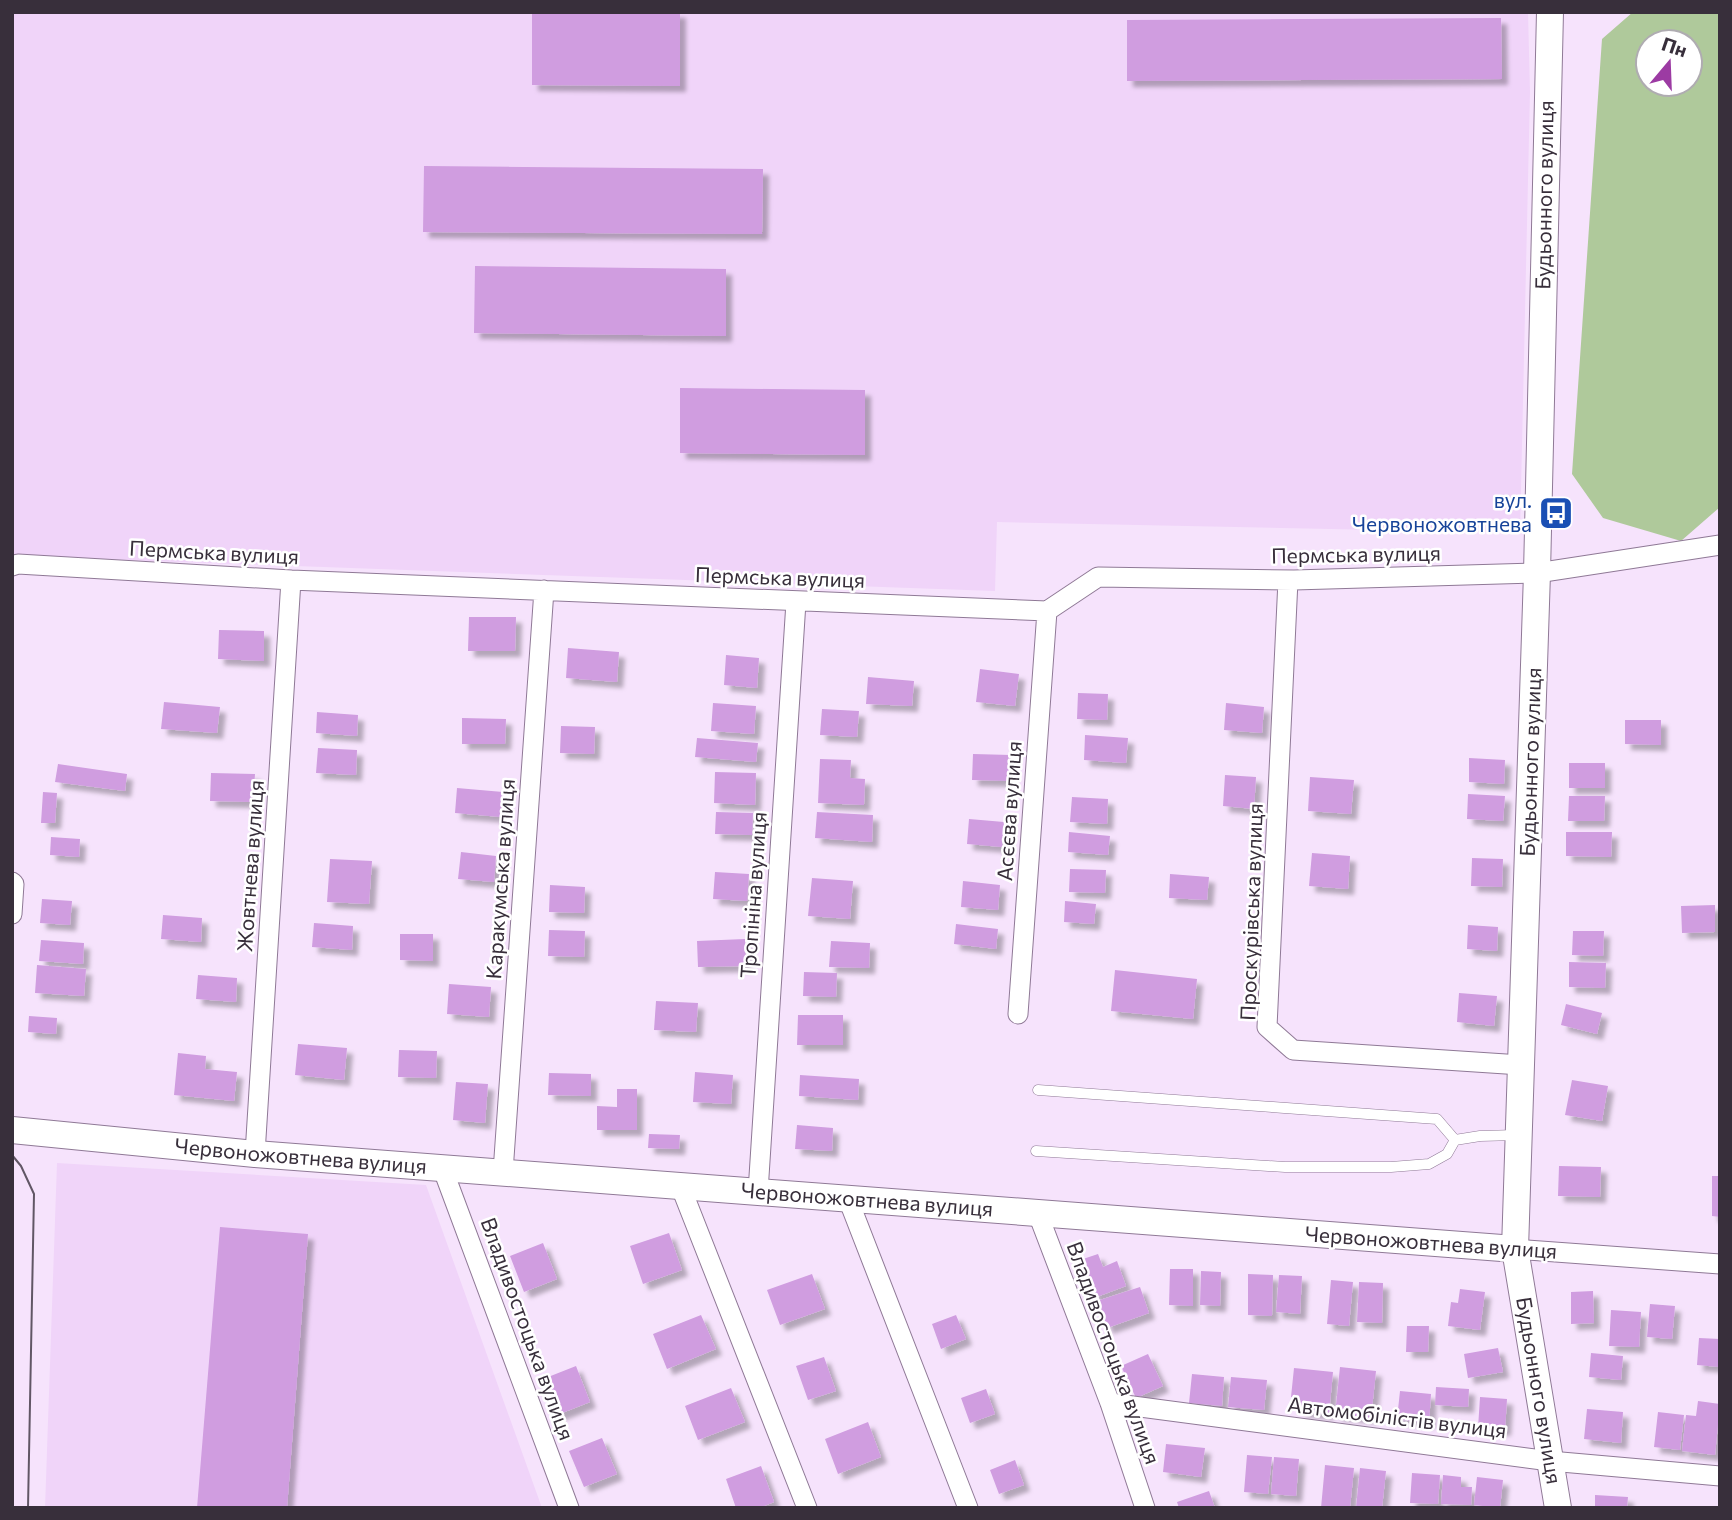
<svg xmlns="http://www.w3.org/2000/svg" width="1732" height="1520" viewBox="0 0 1732 1520" font-family="Commissioner,sans-serif">
<style>
.built{fill:#f0d4f9}
.green{fill:#afc99b;fill-rule:evenodd}
.building{fill:#d09de0;filter:url(#shadow)}
.lines{fill:none;stroke-linecap:round;stroke-linejoin:round}
.lane-casing{stroke:#8f7996;stroke-width:11}
.street-casing{stroke:#8f7996;stroke-width:21}
.secondary-casing{stroke:#8f7996;stroke-width:28}
.lane{stroke:#fff;stroke-width:10}
.street{stroke:#fff;stroke-width:19}
.secondary{stroke:#fff;stroke-width:26}
.tram{stroke:#615665;stroke-width:2}
.labels{text-anchor:middle;stroke-width:5;stroke-linejoin:round;paint-order:stroke}
.street-label{font-size:21px;fill:#382f3b;stroke:#fff}
.transit-label{font-size:21px;fill:#164399;stroke:#fff;text-anchor:end}
</style>
<defs>
<filter id="shadow"><feDropShadow dx="6" dy="6" stdDeviation="2" flood-color="#0004"/></filter>
</defs>
<rect width="100%" height="100%" fill="#f6e3fc"/>
<path class="built" d="M12,12H1528L1530,92L1520,533L997,522L995,591L12,556Z
M57,1163L426,1185L542,1508H45Z"/>
<path class="green" d="M1633,12H1720V507L1681,541L1603,518L1572,474L1602,39ZM1648,42H1690V84H1648Z"/>
<path class="building" d="M532,12H680V86L532,85Z
M1501,18L1502,79L1127,81V20Z
M424,166L763,169L762,234L423,232Z
M475,266L726,269V336L474,333Z
M680,388L865,390V455L680,453Z
M469,617H516L515,651H468Z
M219,630L264,631V661L218,659Z
M568,648L619,652L617,682L566,678Z
M726,655L759,658L757,688L724,685Z
M980,669L1019,674L1015,706L976,702Z
M868,677L914,681L912,706L866,704Z
M1078,693L1108,694L1107,720L1077,719Z
M164,702L220,707L217,733L161,729Z
M713,703L756,706L754,734L711,731Z
M1226,703L1264,707L1262,733L1224,730Z
M822,709L859,711L857,737L820,735Z
M317,712L358,715L357,736L316,733Z
M462,718L506,719L505,744H462Z
M1625,720H1661V745L1625,744Z
M561,726L595,727L594,754L560,753Z
M1085,735L1128,738L1126,763L1084,760Z
M697,738L758,743L756,762L695,757Z
M318,748L357,750L356,775L316,773Z
M973,754L1011,755L1010,781L972,780Z
M1469,758L1505,760L1504,784L1469,782Z
M820,759L851,760L850,778L865,779L864,805L818,803Z
M1569,763H1605V788H1569Z
M58,764L127,774L125,791L55,782Z
M715,772L756,773L755,805L714,803Z
M211,773L255,774L253,802L210,801Z
M1225,775L1256,777L1254,809L1223,806Z
M1310,777L1354,780L1351,814L1308,811Z
M457,788L503,792L501,817L455,813Z
M43,792L57,793L55,823H41Z
M1468,794L1505,796L1503,821L1467,819Z
M1569,796H1605L1604,821H1568Z
M1072,797L1108,799L1107,824L1070,822Z
M716,812L753,813L752,835L715,834Z
M817,812L873,815L872,842L815,838Z
M969,819L1004,822L1002,847L967,844Z
M1069,832L1110,836L1108,855L1068,852Z
M1566,832H1612L1611,857L1566,856Z
M51,837L80,839L79,857L50,855Z
M461,852L496,856L494,882L458,879Z
M1312,853L1350,856L1348,889L1309,886Z
M1472,858L1503,859L1502,887L1471,886Z
M330,859L372,861L369,904L327,902Z
M1070,869L1106,870L1105,893L1069,892Z
M715,872L749,874L747,901L713,899Z
M1170,874L1209,877L1207,900L1169,898Z
M812,878L853,881L850,919L808,916Z
M963,881L1000,885L998,910L961,907Z
M550,885L585,887L584,913L549,912Z
M42,899L72,901L70,925L40,923Z
M1065,901L1096,904L1094,924L1064,922Z
M1715,905V932L1682,933L1681,906Z
M163,915L202,918L201,942L161,939Z
M314,923L353,926L352,950L312,947Z
M956,924L998,929L996,949L954,944Z
M1468,925L1498,927L1497,951L1467,949Z
M549,930L585,931L584,957L548,956Z
M1573,931H1604L1603,956L1572,955Z
M400,934H433V961L400,960Z
M745,939L746,966L698,967L697,941Z
M41,940L84,943L83,964L39,961Z
M831,941L870,943L869,968L829,967Z
M1569,962L1606,963L1605,988L1569,987Z
M37,965L86,969L84,996L35,993Z
M1115,970L1197,979L1193,1019L1111,1011Z
M804,972L837,973L836,997L803,996Z
M198,975L237,978L236,1002L196,999Z
M449,984L491,987L489,1017L447,1014Z
M1459,993L1497,996L1494,1026L1457,1022Z
M656,1001L698,1003L696,1032L654,1030Z
M1566,1004L1602,1013L1597,1034L1561,1025Z
M798,1015H843V1045H797Z
M29,1016L57,1018L56,1034L28,1032Z
M298,1044L347,1048L344,1080L295,1075Z
M399,1050L437,1051L436,1078L398,1077Z
M178,1053L206,1056L205,1069L237,1072L234,1101L174,1095Z
M695,1072L733,1075L731,1104L693,1102Z
M549,1073L591,1074V1096L548,1095Z
M800,1075L859,1079L858,1100L799,1096Z
M1572,1080L1608,1086L1602,1121L1565,1115Z
M456,1082L488,1084L485,1123L453,1120Z
M617,1089H637V1130H597V1106L617,1107Z
M797,1125L833,1128L832,1151L795,1149Z
M649,1134L680,1135L679,1149L648,1148Z
M1559,1166L1601,1167L1600,1197L1558,1196Z
M1712,1176H1720V1217L1712,1216Z
M220,1227L308,1234L287,1508H197Z
M669,1233L682,1270L643,1284L630,1246Z
M543,1243L557,1279L524,1292L510,1256Z
M1098,1254L1103,1267L1117,1261L1126,1286L1094,1298L1080,1260Z
M1170,1269H1193V1306L1169,1305Z
M1201,1271L1221,1272L1220,1306L1200,1305Z
M812,1274L825,1309L780,1325L767,1290Z
M1248,1274L1273,1275L1272,1316L1248,1315Z
M1279,1275L1302,1276L1300,1314L1276,1312Z
M1331,1280L1353,1282L1349,1326L1327,1324Z
M1359,1282L1383,1283L1382,1323L1357,1322Z
M1140,1287L1149,1313L1107,1328L1097,1301Z
M1460,1289L1485,1292L1480,1330L1448,1326L1451,1302L1458,1303Z
M1593,1291L1594,1323L1571,1324V1292Z
M1650,1304L1675,1306L1672,1339L1647,1337Z
M1611,1310L1641,1312L1639,1347L1609,1346Z
M701,1315L716,1349L667,1369L653,1334Z
M956,1315L966,1339L941,1349L932,1324Z
M1407,1326H1429L1428,1352H1406Z
M1699,1338L1720,1339V1367L1697,1365Z
M1498,1348L1503,1372L1468,1378L1464,1354Z
M1591,1353L1623,1356L1621,1380L1589,1377Z
M1148,1354L1163,1386L1136,1398L1121,1366Z
M824,1357L836,1391L808,1400L796,1366Z
M576,1366L590,1402L557,1415L543,1379Z
M1340,1367L1376,1371L1371,1418L1335,1415Z
M1294,1368L1333,1372L1329,1414L1299,1411L1300,1399L1291,1397Z
M1192,1374L1224,1377L1222,1406L1189,1403Z
M1231,1377L1267,1380L1264,1410L1228,1407Z
M1436,1387L1469,1389L1468,1407L1435,1405Z
M731,1388L745,1422L698,1440L685,1406Z
M986,1389L995,1414L970,1423L961,1398Z
M1400,1391L1431,1394L1429,1423L1397,1419Z
M1480,1397L1507,1399L1505,1430L1478,1428Z
M1698,1401L1720,1404L1715,1455L1682,1451L1686,1415L1696,1416Z
M1587,1409L1623,1412L1621,1443L1584,1439Z
M1658,1412L1684,1415L1680,1450L1654,1447Z
M868,1422L881,1457L838,1474L825,1439Z
M602,1438L617,1474L584,1487L569,1451Z
M1166,1444L1205,1448L1201,1477L1163,1472Z
M1247,1455L1272,1457L1268,1494L1244,1492Z
M1274,1457L1299,1459L1296,1496L1271,1494Z
M1015,1460L1024,1485L999,1494L990,1470Z
M1325,1465L1354,1468L1350,1508H1321Z
M761,1466L774,1502L759,1508H736L726,1479Z
M1360,1468L1386,1471L1382,1508H1356Z
M1412,1473L1440,1475L1438,1504L1410,1503Z
M1443,1475L1461,1477V1487H1472L1471,1505L1441,1504Z
M1477,1477L1503,1480L1500,1508L1474,1505Z
M1209,1491L1215,1508H1179L1177,1502Z
M1595,1495L1628,1497L1627,1508H1595Z"/>
<g class="lines">
<g class="lane-casing">
<path id="lane" d="M1038,1090L1437,1119L1455,1140L1480,1136L1517,1135
M1036,1151L1285,1167H1391L1429,1164L1447,1154L1455,1140"/>
</g>
<g class="street-casing">
<path id="street" d="M12,566L18,564L291,580L1047,611L1098,577L1294,580L1537,573L1720,545
M1288,580L1267,1027L1293,1050L1521,1065
M12,882L14,884L12,914
M1018,1014L1047,611
M255,1154L291,580
M442,1167L569,1508
M503,1172L544,590
M680,1185L807,1508
M758,1192L796,602
M848,1199L968,1508
M1038,1214L1110,1403L1145,1508
M1515,1249L1720,1264
M1110,1403L1550,1461L1720,1476"/>
</g>
<g class="secondary-casing">
<g id="secondary">
<path id="s1" d="M1550,12L1537,573L1515,1249L1558,1508"/>
<path id="s2" d="M12,1130L255,1154L1515,1249"/>
</g>
</g>
<use href="#lane" class="lane"/>
<use href="#street" class="street"/>
<use href="#secondary" class="secondary"/>
<path class="tram" d="M12,1155L21,1166L34,1194L28,1508
M12,1190V1253"/>
</g>
<defs>
<g id="bus-square" transform="scale(1.75)"><rect x="-9" y="-9" width="18" height="18" rx="4" fill="#1a4fb4" stroke="#fff"/><path d="M-5-6H5V4H4V6H2V4H-2V6H-4V4H-5ZM-3.5-4V0h7V-4ZM-3.5 1.2v1.5H-2V1.2ZM2 1.2v1.5H3.5V1.2Z" fill="#fff"/></g>
</defs>
<g fill-rule="evenodd">
<use href="#bus-square" x="1556" y="513"/>
</g>
<g class="labels">
<g class="street-label">
<text transform="translate(1545 195) rotate(-89)" y="7">Будьонного вулиця</text>
<text transform="translate(214 553) rotate(3)" y="7">Пермська вулиця</text>
<text transform="translate(1356 555) rotate(-1)" y="7">Пермська вулиця</text>
<text transform="translate(780 578) rotate(2)" y="7">Пермська вулиця</text>
<text transform="translate(1531 762) rotate(-88)" y="7">Будьонного вулиця</text>
<text transform="translate(1010 811) rotate(-86)" y="7">Асєєва вулиця</text>
<text transform="translate(251 866) rotate(-86)" y="7">Жовтнева вулиця</text>
<text transform="translate(501 879) rotate(-86)" y="7">Каракумська вулиця</text>
<text transform="translate(754 895) rotate(-86)" y="7">Тропініна вулиця</text>
<text transform="translate(1252 912) rotate(-88)" y="7">Проскурівська вулиця</text>
<text dy="7" stroke="none"><textPath href="#s2" startOffset="290">Червоножовтнева вулиця</textPath></text>
<text dy="7" stroke="none"><textPath href="#s2" startOffset="858">Червоножовтнева вулиця</textPath></text>
<text transform="translate(1431 1243) rotate(4)" y="7">Червоножовтнева вулиця</text>
<text transform="translate(527 1329) rotate(70)" y="7">Владивостоцька вулиця</text>
<text transform="translate(1113 1353) rotate(70)" y="7">Владивостоцька вулиця</text>
<text dy="7" stroke="none"><textPath href="#s1" startOffset="1381">Будьонного вулиця</textPath></text>
<text transform="translate(1397 1418) rotate(7)" y="7">Автомобілістів вулиця</text>
</g>
<g class="transit-label">
<text x="1532" y="508">вул.<tspan x="1532" dy="24">Червоножовтнева</tspan></text>
</g>
</g>
<rect width="1732" height="1520" fill="none" stroke="#382f3b" stroke-width="28"/>
<g transform="translate(1669 63) rotate(19)"><circle r="33" fill="#ffffff" stroke="#afacb1" stroke-width="2"/>
<path d="M0-5L12 26L0 18L-12 26Z" fill="#9c3ba3"/>
<text y="-10" font-size="19" font-weight="bold" text-anchor="middle" fill="#382f3b">Пн</text>
</g>
</svg>
